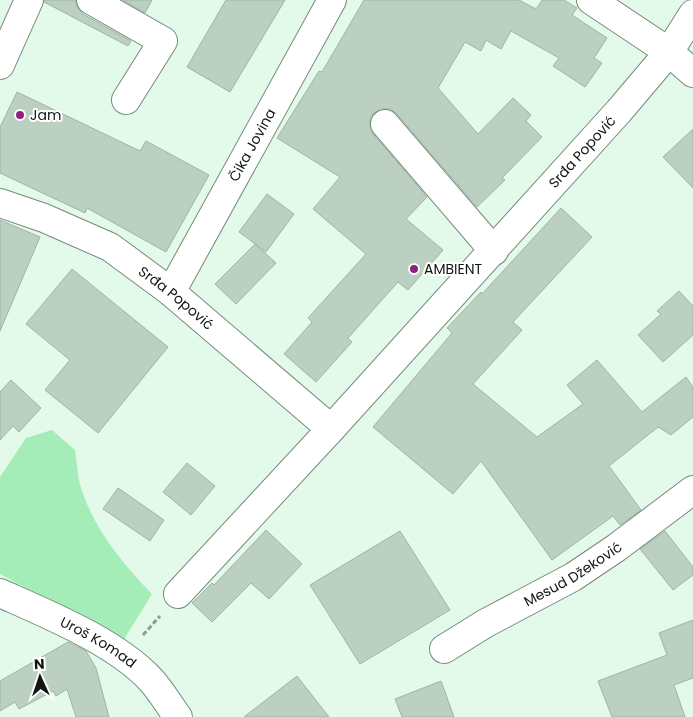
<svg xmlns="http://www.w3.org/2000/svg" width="693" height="717" viewBox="0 0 693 717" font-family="Poppins,sans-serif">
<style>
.green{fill:#a4edb9}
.building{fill:#bbd0c0;stroke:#9fb4a4}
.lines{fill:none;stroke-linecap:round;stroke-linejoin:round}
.minor-casing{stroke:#768a7b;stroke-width:30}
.path{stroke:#8c9c90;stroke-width:3;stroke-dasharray:5 2.5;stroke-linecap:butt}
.minor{stroke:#fff;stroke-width:28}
.poi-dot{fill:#8f2183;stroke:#fff;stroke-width:2}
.labels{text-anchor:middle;stroke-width:4;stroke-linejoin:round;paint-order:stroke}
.poi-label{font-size:14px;fill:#101712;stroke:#fff;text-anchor:start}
.street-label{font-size:14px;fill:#101712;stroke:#fff}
</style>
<rect width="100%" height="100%" fill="#e3f9e9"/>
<path class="green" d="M52,430L75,450C77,461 77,473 80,484C92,527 122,563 152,594L123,641L0,574V477L26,438Z"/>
<path class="building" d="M44,0H75L77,7L83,14L131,41L128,46L44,2Z
M123,0H152L145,13Z
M226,0H285L230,92L187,67Z
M364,0H519L536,9L542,0H564L577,8L572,15L607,38L594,58L602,63L585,87L553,66L559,58L511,31L501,49L486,40L481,51L465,42L438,88L478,134L513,98L531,115L526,121L542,137L502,178L505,180L477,207L397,114L391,109H383L374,113L370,118V126L373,134L427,197L406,219L443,250L408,290L398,282L348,338L352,342L316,382L284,354L312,322L308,318L366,254L313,209L340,177L277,138L319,71L322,72Z
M17,92L140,151L146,141L209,175L166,252L87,208L85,213L0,173V127Z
M693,129V188L663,157Z
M267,194L294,214L266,252L239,232Z
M561,208L592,237L513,322L522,330L473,384L537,437L583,404L567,385L597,360L642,412L686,377L693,387V417L671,435L658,427L609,466L641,510L620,525L613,516L552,560L481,461L453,494L373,427L452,333L447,328L481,292L482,294Z
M0,220L40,237L0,331Z
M255,244L276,263L236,304L215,284Z
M72,269L168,347L98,433L45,390L70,360L26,324Z
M679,291L693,306V335L663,362L638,335L661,314L657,311Z
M11,380L41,408L19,432L13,426L0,440V392Z
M187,463L215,486L191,515L163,492Z
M118,488L164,520L150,541L103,509Z
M266,530L302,564L269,599L251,583L212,622L192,603L212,583L214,585Z
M400,531L450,610L360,664L310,585Z
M665,531L693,567V575L673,590L640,549Z
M693,620V678L674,685L685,717H612L598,681L667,655L659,633Z
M68,642L86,651L96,668L109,717H76L67,689L56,696L53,691L19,709L15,702L0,711V681Z
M297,676L329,717H244Z
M441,681L454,717H402L395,699Z"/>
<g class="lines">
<g class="minor-casing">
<g id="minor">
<path d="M91,0L163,41L126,100"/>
<path d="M591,0L669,52L693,73"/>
<path d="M0,65L29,0"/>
<path d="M385,124L494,251"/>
<path id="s1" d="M0,203L44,218L110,247L171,292L331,429"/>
<path id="s2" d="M171,292L332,0"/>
<path id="s3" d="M0,593C47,614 116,642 151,680C161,691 169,705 178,717"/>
<path id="s4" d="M178,594L331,429L619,111L669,52L693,14"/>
<path id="s5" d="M444,649L486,623L573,577L616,548L693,490"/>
</g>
</g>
<path class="path" d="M143,635L160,616"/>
<use href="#minor" class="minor"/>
</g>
<g class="poi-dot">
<circle cx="20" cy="115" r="5"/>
<circle cx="414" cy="269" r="5"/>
</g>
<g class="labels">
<g class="poi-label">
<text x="30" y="120">Jam</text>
<text x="424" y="274">AMBIENT</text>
</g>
<g class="street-label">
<text dy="5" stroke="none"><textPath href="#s2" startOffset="168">Čika Jovina</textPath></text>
<text dy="5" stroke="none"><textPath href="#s4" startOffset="599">Srđa Popović</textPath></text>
<text dy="5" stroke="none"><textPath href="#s1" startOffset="202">Srđa Popović</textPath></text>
<text dy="5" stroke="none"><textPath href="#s5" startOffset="149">Mesud Džeković</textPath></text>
<text dy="5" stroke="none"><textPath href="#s3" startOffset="110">Uroš Komad</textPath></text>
</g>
</g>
<g transform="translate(40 677) rotate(357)" stroke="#ffffff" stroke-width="4" paint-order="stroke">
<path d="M0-4L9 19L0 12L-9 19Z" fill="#101712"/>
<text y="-8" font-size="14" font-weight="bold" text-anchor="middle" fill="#101712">N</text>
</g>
</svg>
